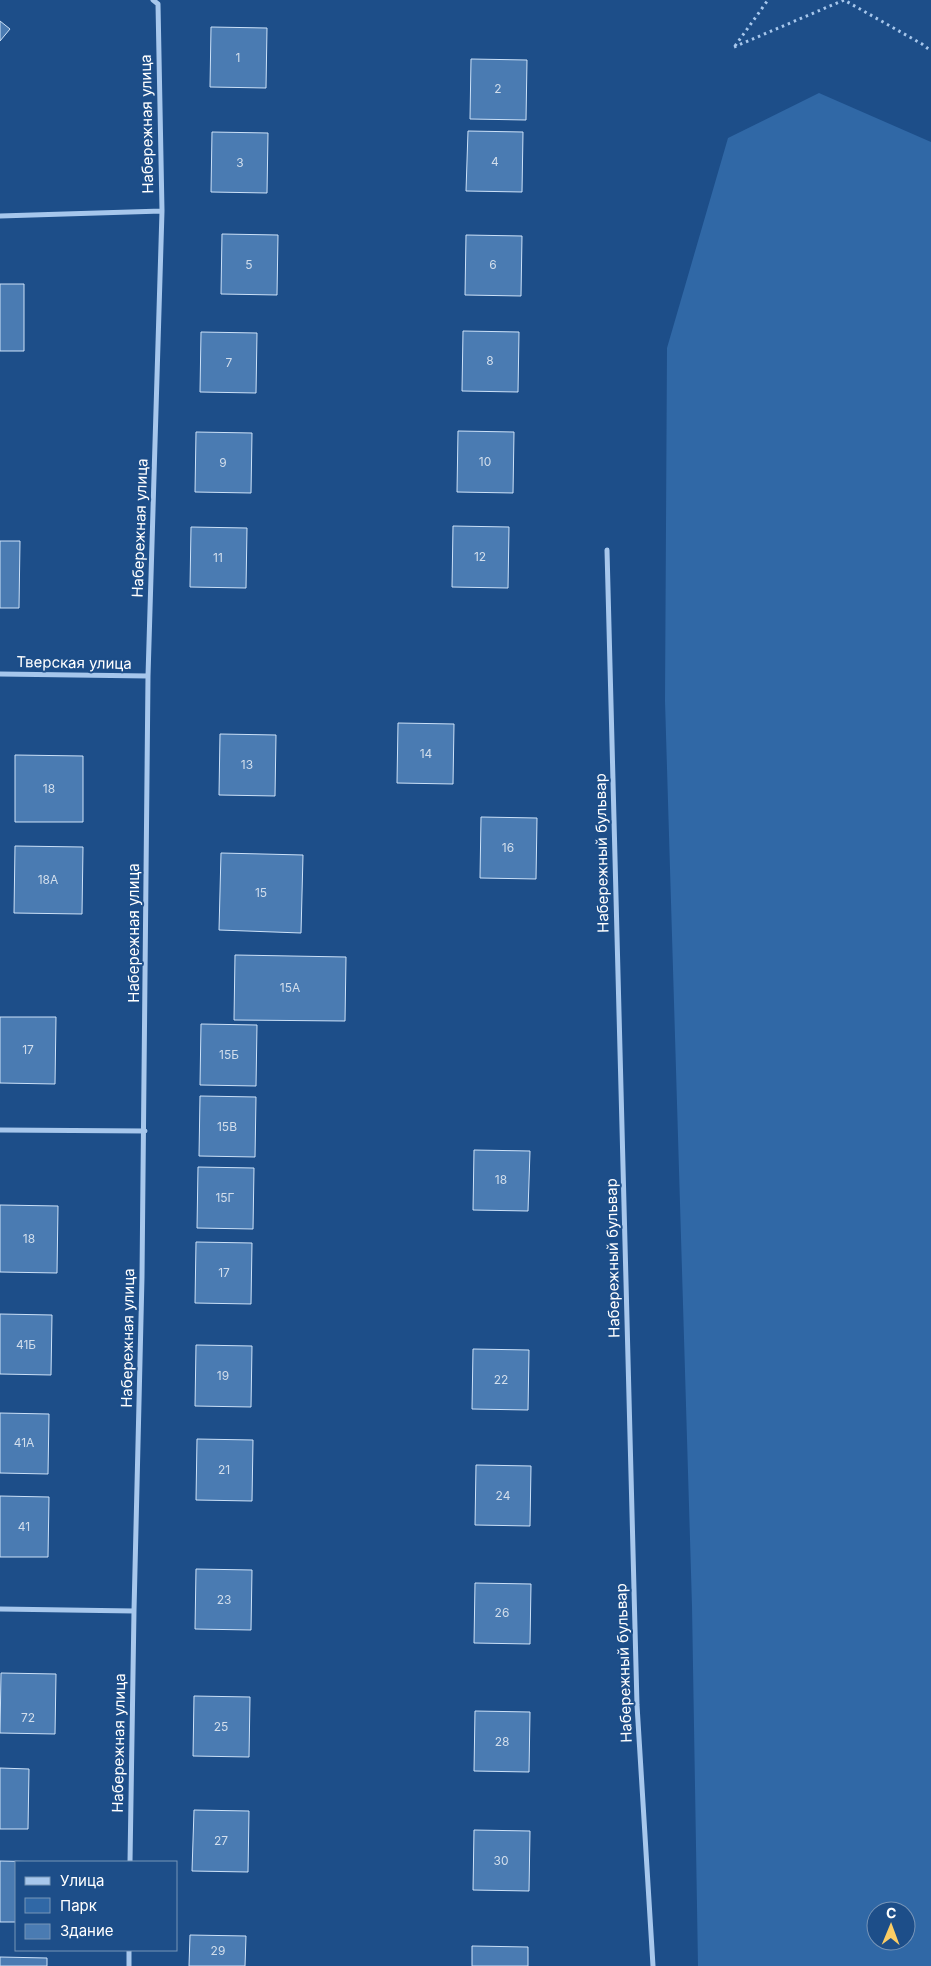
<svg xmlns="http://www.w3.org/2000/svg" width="931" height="1966" viewBox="0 0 931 1966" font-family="Inter,sans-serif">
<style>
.green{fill:#3068a6;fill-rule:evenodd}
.building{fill:#4a7bb2;stroke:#cce1f8}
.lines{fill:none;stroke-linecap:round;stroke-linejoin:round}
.path{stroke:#a7c7ec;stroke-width:3;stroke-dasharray:2.5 4;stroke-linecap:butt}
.minor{stroke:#a7c7ec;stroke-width:5}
.labels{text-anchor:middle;stroke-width:4;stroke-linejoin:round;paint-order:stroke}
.number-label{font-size:12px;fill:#d2deec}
.street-label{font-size:15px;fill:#fff;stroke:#1d4e89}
</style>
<rect width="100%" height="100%" fill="#1d4e89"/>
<path class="green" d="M819,93L931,142V1966H698L692,1606L665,701L667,348L728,138ZM876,1911H906V1941H876Z"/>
<path class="building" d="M0,21L10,29L0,41Z
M211,27L267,28L266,88L210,87Z
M471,59L527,60L526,120L470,119Z
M468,131L523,132L522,192L466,191Z
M212,132L268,133L267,193L211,192Z
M222,234L278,235L277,295L221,294Z
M466,235L522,236L521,296L465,295Z
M0,284H24V351H0Z
M463,331L519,332L518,392L462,391Z
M201,332L257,333L256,393L200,392Z
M458,431L514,432L513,493L457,492Z
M196,432L252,433L251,493L195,492Z
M453,526L509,527L508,588L452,587Z
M191,527L247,528L246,588L190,587Z
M0,541H20L19,608H0Z
M398,723L454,724L453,784L397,783Z
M220,734L276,735L275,796L219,795Z
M15,755L83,756V822H15Z
M481,817L537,818L536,879L480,878Z
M15,846L83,847L82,914L14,913Z
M221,853L303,855L301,933L219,930Z
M235,955L346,957L345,1021L234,1020Z
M0,1017H56L55,1084L0,1083Z
M201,1024L257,1025L256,1086L200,1085Z
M200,1096L256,1097L255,1157L199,1156Z
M474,1150L530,1151L528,1211L473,1210Z
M198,1167L254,1168L253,1229L197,1228Z
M0,1205L58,1206L57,1273L0,1272Z
M196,1242L252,1243L251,1304L195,1303Z
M0,1314L52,1315L51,1375L0,1374Z
M196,1345L252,1346L251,1407L195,1406Z
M473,1349L529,1350L528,1410L472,1409Z
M0,1413L49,1414L48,1474L0,1473Z
M197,1439L253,1440L252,1501L196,1500Z
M476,1465L531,1466L530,1526L475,1525Z
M0,1496L49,1497L48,1557H0Z
M196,1569L252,1570L251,1630L195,1629Z
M475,1583L531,1584L530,1644L474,1643Z
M1,1673L56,1674L55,1734L0,1733Z
M194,1696L250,1697L249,1757L193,1756Z
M475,1711L530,1712L529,1772L474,1771Z
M0,1768L29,1769L28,1829H0Z
M194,1810L249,1811L248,1872L192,1871Z
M474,1830L530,1831L529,1891L473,1890Z
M0,1861L50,1862H16V1922H0Z
M190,1935L246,1936L245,1966H189Z
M472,1946L528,1947V1966H472Z
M0,1957L47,1958V1966H0Z"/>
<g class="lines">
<path class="path" d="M735,46L768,0
M734,47L844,0L922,44L931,51"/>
<path class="minor" d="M0,216L162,211
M607,550L637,1705L653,1966
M0,674L148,676
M0,1130L145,1131
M0,1609L134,1611
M130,1862L134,1611L142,1277L148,676L162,211L158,4L153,0
M129,1966V1950"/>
</g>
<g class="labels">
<g class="number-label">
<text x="238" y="62">1</text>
<text x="498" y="93">2</text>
<text x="495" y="166">4</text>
<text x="240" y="167">3</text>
<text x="249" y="269">5</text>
<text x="493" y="269">6</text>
<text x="490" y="365">8</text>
<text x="229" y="367">7</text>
<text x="485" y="466">10</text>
<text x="223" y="467">9</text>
<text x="480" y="561">12</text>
<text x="218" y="562">11</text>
<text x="426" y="758">14</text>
<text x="247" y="769">13</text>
<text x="49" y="793">18</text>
<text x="508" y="852">16</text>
<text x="48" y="884">18А</text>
<text x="261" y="897">15</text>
<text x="290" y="992">15А</text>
<text x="28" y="1054">17</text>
<text x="229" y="1059">15Б</text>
<text x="227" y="1131">15В</text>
<text x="501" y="1184">18</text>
<text x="225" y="1202">15Г</text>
<text x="29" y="1243">18</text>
<text x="224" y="1277">17</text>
<text x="26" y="1349">41Б</text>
<text x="223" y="1380">19</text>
<text x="501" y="1384">22</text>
<text x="24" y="1447">41А</text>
<text x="224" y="1474">21</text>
<text x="503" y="1500">24</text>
<text x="24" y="1531">41</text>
<text x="224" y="1604">23</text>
<text x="502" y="1617">26</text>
<text x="28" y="1722">72</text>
<text x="221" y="1731">25</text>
<text x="502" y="1746">28</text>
<text x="221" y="1845">27</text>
<text x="501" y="1865">30</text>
<text x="218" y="1955">29</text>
</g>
<g class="street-label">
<text transform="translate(147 124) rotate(-91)" y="5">Набережная улица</text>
<text transform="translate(140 528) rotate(-88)" y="5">Набережная улица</text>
<text transform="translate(74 663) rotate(1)" y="5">Тверская улица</text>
<text transform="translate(602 853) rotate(-91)" y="5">Набережный бульвар</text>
<text transform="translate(134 933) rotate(-90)" y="5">Набережная улица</text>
<text transform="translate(613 1258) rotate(-91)" y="5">Набережный бульвар</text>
<text transform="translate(128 1338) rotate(-89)" y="5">Набережная улица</text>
<text transform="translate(624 1663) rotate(-92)" y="5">Набережный бульвар</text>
<text transform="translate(119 1743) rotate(-89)" y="5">Набережная улица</text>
</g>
</g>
<rect x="15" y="1861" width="162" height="90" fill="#1d4e89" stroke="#7795b8"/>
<rect x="25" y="1877" width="25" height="8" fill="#a7c7ec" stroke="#7795b8"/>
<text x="60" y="1886" font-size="15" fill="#ffffff">Улица</text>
<rect x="25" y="1898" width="25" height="15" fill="#3068a6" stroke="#7795b8"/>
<text x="60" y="1911" font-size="15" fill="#ffffff">Парк</text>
<rect x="25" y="1924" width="25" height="15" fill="#4a7bb2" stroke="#7795b8"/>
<text x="60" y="1936" font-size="15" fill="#ffffff">Здание</text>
<g transform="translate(891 1926) rotate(1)"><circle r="24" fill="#1d4e89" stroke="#7795b8"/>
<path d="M0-4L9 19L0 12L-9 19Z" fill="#fbcd65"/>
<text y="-8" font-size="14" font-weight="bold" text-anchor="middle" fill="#ffffff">С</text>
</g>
</svg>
